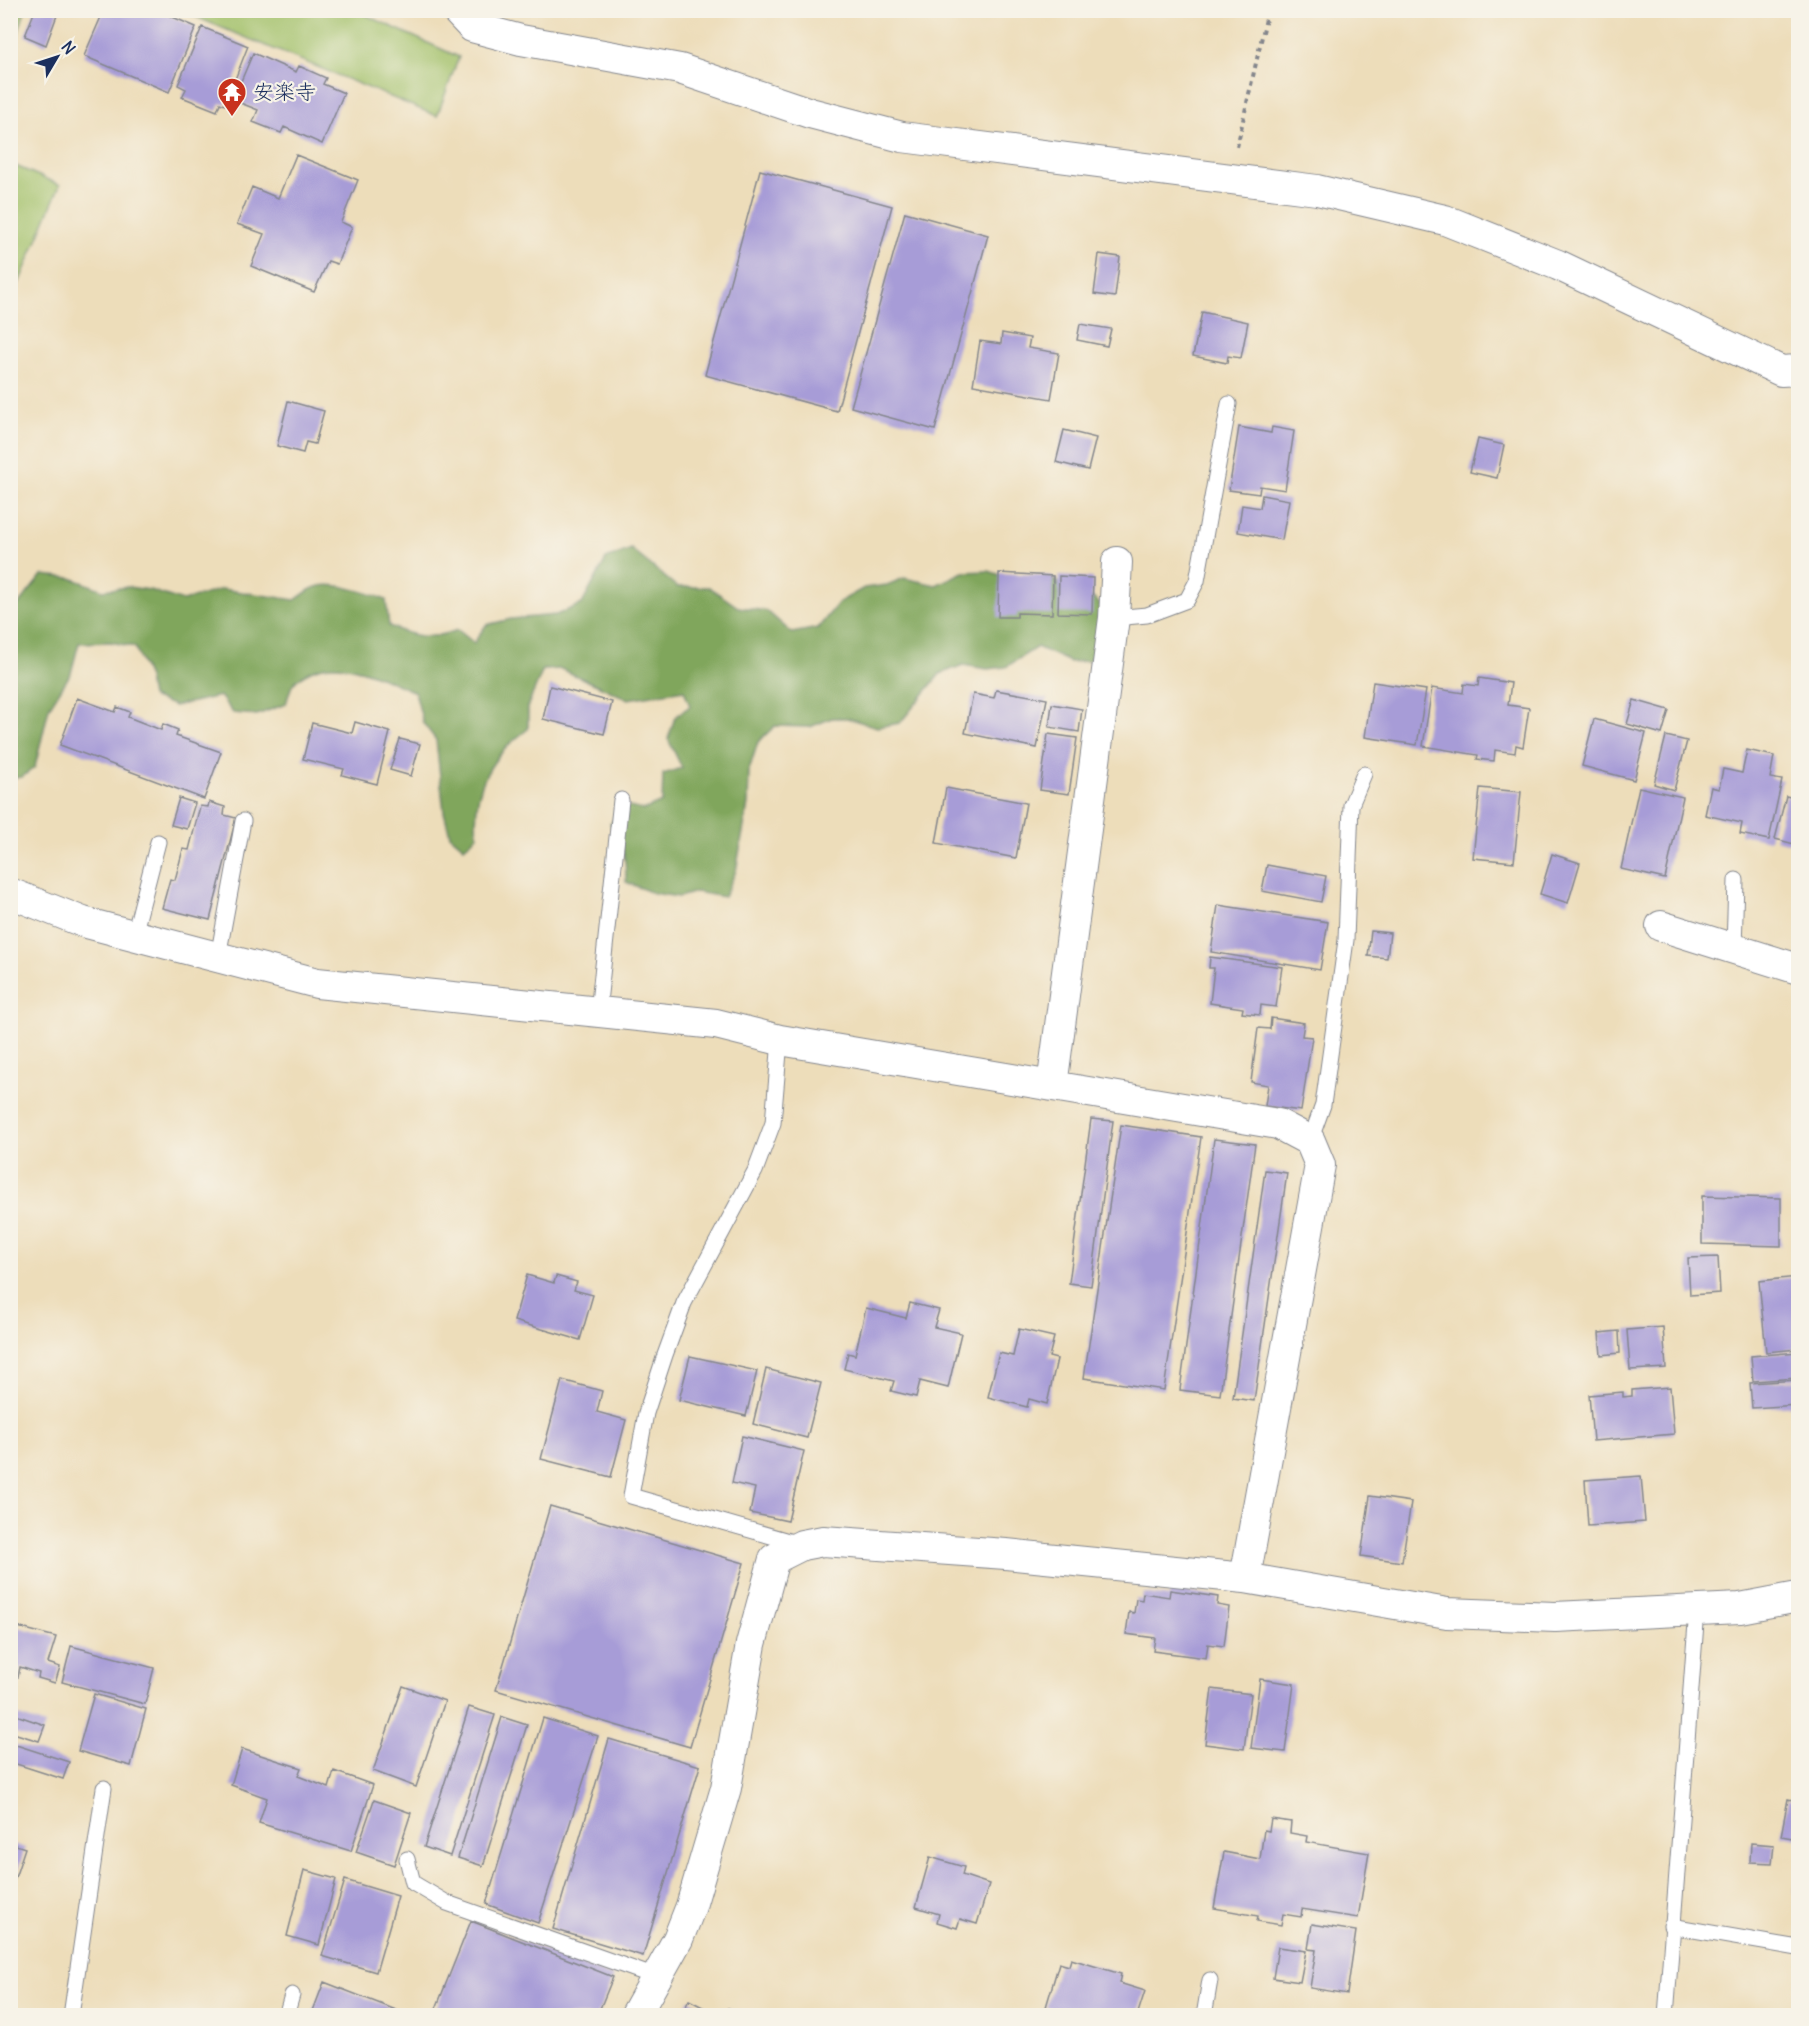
<svg xmlns="http://www.w3.org/2000/svg" width="1809" height="2026" viewBox="0 0 1809 2026" font-family="Delius,'Klee One',sans-serif">
<style>
.green{fill:#a1c068;stroke:#5e7863;stroke-width:1.5}
.forest{fill:#80a65c;stroke:#4e6a5d;stroke-width:1.5}
.building{fill:#a79cd7}
.lines{fill:none;stroke-linecap:round;stroke-linejoin:round}
.lane-casing{stroke:#84868c;stroke-width:17}
.street-casing{stroke:#84868c;stroke-width:32}
.path{stroke:#84868c;stroke-width:4;stroke-dasharray:4.5 4.5;stroke-linecap:butt}
.lane{stroke:#fff;stroke-width:15}
.street{stroke:#fff;stroke-width:30}
.labels{text-anchor:middle;stroke-width:4.5;stroke-linejoin:round;paint-order:stroke}
.poi-label{font-size:21px;fill:#1b2f5e;stroke:#f7f3e8;text-anchor:start}
</style>
<rect width="100%" height="100%" fill="#f7f3e8"/>
<filter id="ink" filterUnits="userSpaceOnUse"><feTurbulence type="fractalNoise" baseFrequency=".0167" numOctaves="2"/><feDisplacementMap in="SourceGraphic" scale="12" xChannelSelector="R" yChannelSelector="G"/><feConvolveMatrix kernelMatrix="1 2 1 2 8 2 1 2 1" color-interpolation-filters="sRGB"/></filter>
<filter id="wash" filterUnits="userSpaceOnUse"><feTurbulence type="fractalNoise" baseFrequency=".008" numOctaves="4" result="noise"/><feDisplacementMap in="SourceGraphic" scale="24" xChannelSelector="R" yChannelSelector="G"/><feGaussianBlur stdDeviation="1.35" result="paint"/><feColorMatrix in="noise" values="0 0 0 0 0 0 0 0 0 0 0 0 0 0 0 0 0 1.4 0 .05"/><feComposite in="paint" operator="in"/></filter>
<g filter="url(#wash)">
<rect width="100%" height="100%" fill="#edddba"/>
<path class="green" d="M11,10L25,11L11,56L10,11Z
M181,11H357L459,57L437,116Z
M11,164L60,185L11,302Z"/>
<path class="forest" d="M631,549L677,587H709L738,607L767,611L792,633L818,628L839,602L864,588L887,585L904,578L936,585L963,572L989,571L1017,581L1055,580L1065,595L1088,594L1100,604L1101,646L1089,661L1070,662L1037,647L1006,667L987,669L963,665L940,674L900,723L877,727L847,718H832L810,727L775,726L758,742L749,770L748,804L736,871L724,897L696,892L679,897L653,893L626,882C626,859 624,842 610,824L625,806L643,810L662,802L663,774L682,768L668,739L675,717L690,706L684,690L628,699L561,669L543,670L528,705V729C490,757 472,787 477,836L464,847L450,835L444,812L436,740L423,723L415,692C378,677 329,647 294,683C290,687 288,698 286,704L257,715L233,713L220,696L175,706L151,697L148,678L135,647L111,642L79,643L71,673L49,708L35,767L22,777L11,778V614L42,575L71,578L103,590L128,587L150,590L183,601L222,589L295,600C301,596 309,589 316,587C332,581 370,593 386,600L389,626C418,638 428,640 458,630L474,643L486,625L511,619L556,615L582,604L606,559Z"/>
<g id="blocks">
<path class="building" d="M35,10H59L46,45L25,36Z
M104,10H156L196,27L169,92L84,56Z
M202,27L248,46L225,105L220,103L217,111L182,97L186,89L178,85Z
M253,53L296,72L299,66L326,78L323,84L344,93L322,144L284,127L281,133L253,122L258,110L233,100Z
M296,155L358,180L341,222L352,227L337,264L328,261L314,292L251,266L264,234L237,224L252,187L278,198Z
M760,170L892,206L837,411L705,375Z
M905,212L988,235L935,430L851,407Z
M1099,254L1120,257L1115,297L1094,294Z
M1202,312L1248,322L1241,358L1228,356L1227,363L1193,356Z
M1080,324L1111,329L1107,346L1077,340Z
M1002,333L1030,338L1028,348L1059,353L1051,399L973,385L980,341L1001,344Z
M288,401L324,411L315,444L306,442L303,453L277,446Z
M1239,427L1271,433L1272,427L1294,431L1285,490L1260,486L1259,494L1229,490Z
M1064,430L1096,438L1088,470L1056,462Z
M1478,439L1504,445L1497,478L1470,472Z
M1262,495L1289,500L1282,540L1238,532L1242,505L1260,508Z
M999,573L1053,576L1052,614L1017,613V617H998Z
M1059,576L1093,578L1092,614L1058,613Z
M1479,678L1511,683L1508,705L1529,708L1523,747L1516,745L1515,753L1495,750L1494,761L1477,759L1478,755L1423,746L1432,688L1463,693L1464,684L1478,686Z
M1373,682L1426,690L1417,745L1365,737Z
M550,686L612,702L604,734L543,719Z
M996,690L1047,699L1037,748L965,733L973,694L994,698Z
M77,698L115,712L117,707L130,712L128,717L161,730L163,724L178,730L176,736L221,752L204,799L60,745Z
M1634,700L1669,710L1662,734L1627,724Z
M1052,704L1082,709L1079,732L1049,727Z
M1594,719L1646,733L1634,780L1582,766Z
M355,722L390,732L377,784L342,775L344,769L303,759L312,723L352,733Z
M1048,734L1077,738L1069,794L1040,790Z
M1666,736L1687,741L1674,790L1654,784Z
M400,739L420,744L411,776L390,770Z
M1747,750L1774,756L1770,778L1782,780L1769,840L1740,834L1742,823L1705,815L1711,787L1719,789L1723,769L1742,773Z
M1639,787L1683,797L1665,879L1621,869Z
M946,788L1026,803L1016,858L936,843Z
M1480,788L1521,792L1514,862L1473,858Z
M1786,796L1798,799V845L1775,839Z
M179,798L195,803L187,829L171,825Z
M209,802L225,807L224,815L236,818L210,920L162,908L170,879L175,880L183,849L189,850L200,806L208,807Z
M1552,854L1580,863L1568,903L1540,894Z
M1267,865L1326,876L1321,902L1262,891Z
M1218,905L1328,922L1320,970L1211,952Z
M1371,931L1390,933L1387,958L1368,956Z
M1210,957L1282,967L1276,1007L1261,1005L1260,1015L1242,1013L1243,1008L1210,1003L1214,968H1209Z
M1271,1018L1304,1023L1302,1036L1312,1037L1301,1111L1265,1106L1268,1085L1251,1082L1258,1028L1270,1029Z
M1091,1119L1113,1121L1091,1286L1069,1283Z
M1121,1125L1201,1137L1164,1390L1084,1378Z
M1214,1139L1255,1144L1220,1395L1180,1390Z
M1265,1170L1287,1173L1254,1401L1233,1398Z
M1702,1196L1781,1198V1246L1702,1244Z
M1718,1257L1720,1293L1690,1295L1688,1258Z
M527,1275L554,1283L556,1276L577,1282L574,1290L593,1295L580,1340L514,1321Z
M1798,1277V1349L1766,1352L1759,1281Z
M910,1303L939,1310L934,1327L961,1333L948,1388L920,1381L916,1397L891,1391L894,1381L844,1369L848,1353L855,1355L866,1308L906,1318Z
M1663,1327L1666,1368L1630,1370L1627,1330Z
M1019,1329L1054,1337L1049,1357L1057,1359L1047,1404L1029,1399L1027,1407L988,1397L999,1353L1013,1356Z
M1619,1331L1620,1353L1601,1355L1599,1333Z
M1798,1352V1378L1753,1381L1751,1356Z
M690,1356L757,1371L746,1416L679,1400Z
M766,1369L821,1383L807,1438L753,1424Z
M562,1380L602,1391L597,1412L626,1420L611,1477L541,1459Z
M1798,1380V1405L1752,1408L1750,1383Z
M1670,1387L1674,1434L1593,1441L1589,1395L1623,1392V1397L1632,1396V1390Z
M742,1436L804,1451L788,1521L750,1513L755,1488L732,1483Z
M1641,1476L1645,1522L1588,1526L1585,1480Z
M1370,1496L1411,1502L1402,1562L1361,1556Z
M550,1506L744,1563L690,1747L496,1690Z
M1170,1590L1218,1597L1217,1605L1229,1607L1224,1646L1208,1644L1206,1658L1153,1651L1155,1638L1126,1634L1129,1612L1134,1613L1136,1599L1142,1600L1143,1593L1169,1597Z
M10,1625L56,1637L48,1663L60,1667L55,1683L38,1678L39,1673L20,1667L18,1677L10,1675Z
M71,1646L154,1668L145,1704L62,1682Z
M1260,1679L1294,1684L1285,1752L1251,1748Z
M403,1686L445,1701L416,1787L373,1771Z
M1212,1689L1251,1694L1244,1749L1205,1744Z
M94,1694L146,1709L131,1766L78,1751Z
M469,1707L495,1715L450,1856L424,1847Z
M10,1713L45,1725L39,1741L10,1732Z
M502,1717L527,1725L483,1866L458,1858Z
M543,1718L598,1736L538,1923L486,1904Z
M609,1739L700,1766L643,1956L553,1929Z
M10,1743L69,1762L63,1779L10,1762Z
M242,1749L301,1768L298,1776L329,1788L334,1771L373,1785L351,1851L259,1823L267,1798L231,1785Z
M1788,1799L1798,1801V1839L1781,1836Z
M374,1800L411,1813L394,1865L356,1852Z
M1271,1819L1291,1822L1290,1833L1307,1836L1306,1842L1369,1853L1358,1918L1302,1909L1301,1917L1283,1914L1281,1925L1257,1921L1258,1916L1214,1908L1224,1852L1260,1859L1264,1830L1269,1831Z
M10,1843L25,1848L11,1890H10Z
M1751,1843L1774,1845L1772,1863L1750,1862Z
M930,1857L964,1867L962,1875L989,1884L977,1924L960,1919L957,1928L937,1922L939,1914L916,1907Z
M1798,1869V1893L1793,1892Z
M304,1870L336,1879L319,1945L287,1936Z
M345,1880L398,1896L376,1972L322,1956Z
M471,1921L613,1977L597,2016H433Z
M1312,1924L1356,1931L1347,1994L1310,1988L1316,1950L1308,1949Z
M1278,1947L1306,1951L1300,1982L1273,1978Z
M1071,1959L1121,1974L1119,1983L1145,1991L1137,2016H1072L1046,2007L1059,1963L1069,1966Z
M324,1982L409,2015V2016H311Z
M689,2000L720,2016H681Z
M728,2008L743,2016H724Z"/>
</g>
</g>
<g filter="url(#ink)">
<use href="#blocks" fill-opacity="0" stroke="#84868c" stroke-width="1.5"/>
<g class="lines">
<g class="lane-casing">
<path id="lane" d="M1114,618L1147,615L1187,600L1197,581L1229,404
M134,935L158,842
M1734,949L1736,880
M218,957L243,821
M598,1012L621,800
M780,1040L773,1123L755,1171L684,1303L665,1355L646,1413L631,1496L799,1544
M1310,1141L1323,1105L1346,940L1351,805L1364,774
M407,1859L413,1883L447,1903L656,1977
M1671,1926L1798,1948
M71,2016L104,1788
M286,2016L292,1995
M1204,2016L1210,1980
M1666,2016L1697,1610"/>
</g>
<g class="street-casing">
<path id="street" d="M456,10L472,27L521,40L680,69L810,113L902,137L1317,190L1445,220L1558,265L1781,371L1798,370
M10,893L83,922L317,983L716,1024L780,1040L1278,1124L1310,1141L1320,1165L1245,1578
M1661,926L1798,969
M1052,1086L1114,618L1117,562
M635,2016L678,1939L691,1906L726,1788L751,1644L774,1559L802,1545L823,1541L1006,1554L1245,1578L1447,1613L1555,1617L1740,1608L1798,1597"/>
</g>
<path class="path" d="M1237,147L1268,10"/>
<use href="#lane" class="lane"/>
<use href="#street" class="street"/>
</g>
</g>
<defs>
<g id="temple-pin" transform="scale(1.5)"><path d="M0 17L-7.5 6A9.5 9.5 0 1 1 7.5 6Z" fill="#c8321e" stroke="#f7f3e8"/><path d="M0-6L5-2H3V0L6.5 2.5H4V6H1.5V3h-3V6H-4V2.5H-6.5L-3 0V-2H-5Z" fill="#fff"/></g>
</defs>
<g fill-rule="evenodd">
<use href="#temple-pin" x="232" y="92"/>
</g>
<g class="labels">
<g class="poi-label">
<text x="253" y="99">安楽寺</text>
</g>
</g>
<rect width="1809" height="2026" fill="none" stroke="#f7f3e8" stroke-width="36"/>
<g transform="translate(57 57) rotate(51)" stroke="#f7f3e8" stroke-width="4.5" paint-order="stroke">
<path d="M0-4.5L10 22L0 15L-10 22Z" fill="#1b2f5e"/>
<text y="-9" font-size="16" font-weight="bold" text-anchor="middle" fill="#1b2f5e">N</text>
</g>
</svg>
